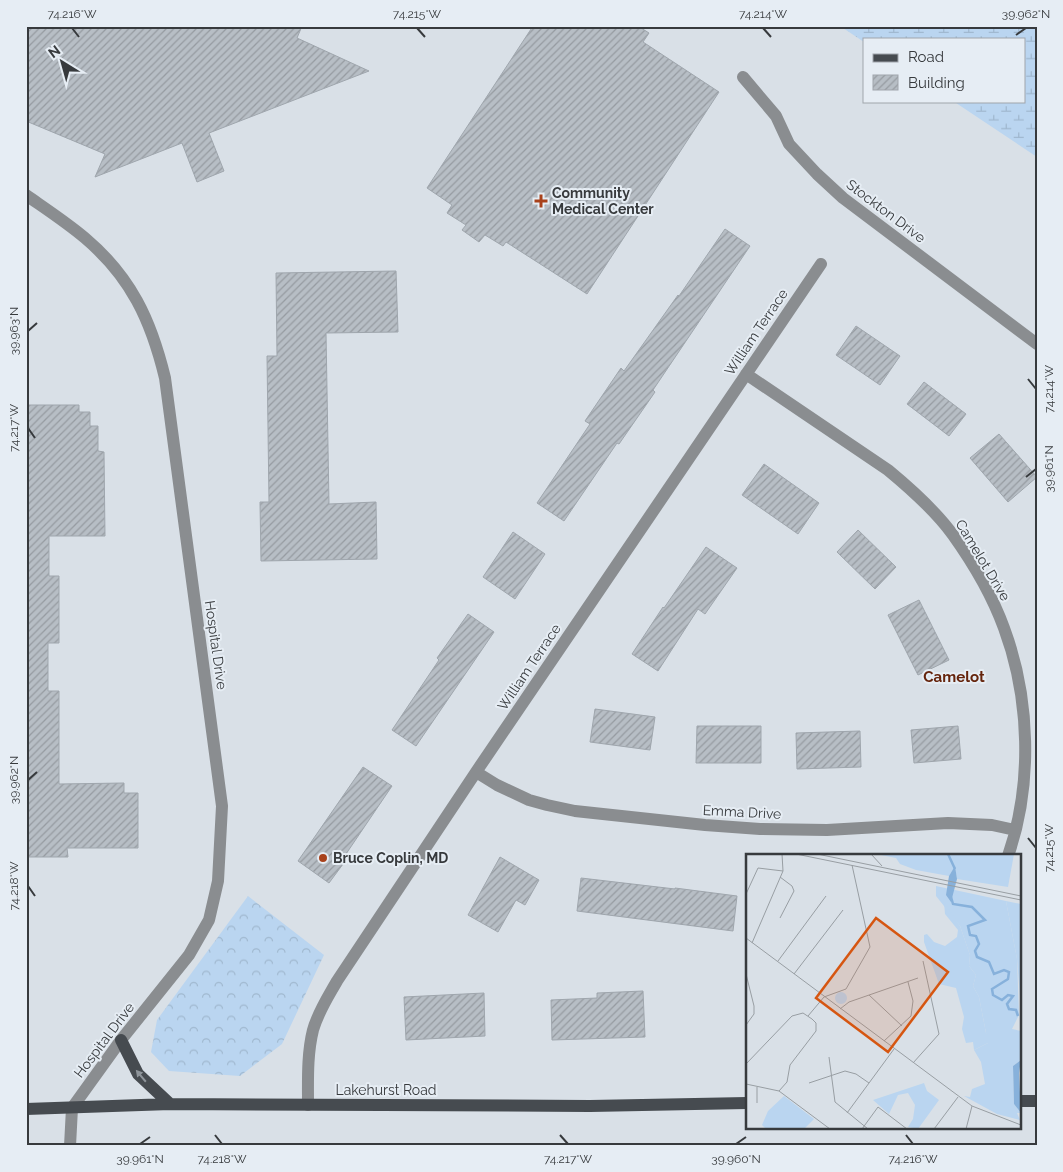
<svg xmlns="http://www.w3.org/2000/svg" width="1063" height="1172" viewBox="0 0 1063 1172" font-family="Raleway,sans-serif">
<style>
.forest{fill:url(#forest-crowns)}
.wetland{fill:url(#wetland-marsh)}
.building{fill:url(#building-hatch);stroke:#9fa6ad}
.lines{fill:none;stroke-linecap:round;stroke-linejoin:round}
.minor{stroke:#8a8d90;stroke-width:12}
.major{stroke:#464b50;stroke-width:12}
.oneway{fill:#8e949a}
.ticks{fill:none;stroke:#373a3d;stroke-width:2}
.poi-dot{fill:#a8421c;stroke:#e6edf4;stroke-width:2}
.labels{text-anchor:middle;stroke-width:4;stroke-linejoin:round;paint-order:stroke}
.poi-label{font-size:14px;font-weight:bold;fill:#373a3d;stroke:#e6edf4;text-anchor:start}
.street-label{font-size:14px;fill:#373a3d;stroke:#e6edf4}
.neighbourhood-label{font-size:15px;font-weight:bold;fill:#65240c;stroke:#e6edf4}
.inset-river{fill:none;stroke:#87b1db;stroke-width:2.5}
.inset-road{fill:none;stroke:#989ea3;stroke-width:1}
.view{fill:#d65611;fill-opacity:0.15;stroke:#d65611;stroke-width:2.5}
.inset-edge{fill:none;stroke:#373a3d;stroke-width:2.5}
.neatline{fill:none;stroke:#373a3d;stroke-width:2}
.ticks-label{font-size:12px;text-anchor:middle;fill:#373a3d}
</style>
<defs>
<pattern id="forest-crowns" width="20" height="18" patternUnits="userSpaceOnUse" patternTransform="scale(1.25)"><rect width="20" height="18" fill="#bad5f0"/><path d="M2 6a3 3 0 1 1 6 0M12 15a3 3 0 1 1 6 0" fill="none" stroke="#a0b8cf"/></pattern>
<pattern id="wetland-marsh" width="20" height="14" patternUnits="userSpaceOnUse" patternTransform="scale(1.25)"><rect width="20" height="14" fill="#bad5f0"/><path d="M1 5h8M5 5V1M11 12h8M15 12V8" fill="none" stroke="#a0b8cf"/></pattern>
<pattern id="building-hatch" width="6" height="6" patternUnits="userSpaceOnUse" patternTransform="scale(1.25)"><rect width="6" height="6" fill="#b7bec5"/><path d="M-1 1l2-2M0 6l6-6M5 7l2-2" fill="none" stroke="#969ba1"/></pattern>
</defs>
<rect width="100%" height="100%" fill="#d9e0e7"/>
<path class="forest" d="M248,896L324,955L282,1044L240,1076L169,1071L151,1052L157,1020Z"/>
<path class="wetland" d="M840,26H1037V157L953,101H1024V39H864V42Z"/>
<path class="building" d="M26,26H302L297,38L369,71L209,133L224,171L197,182L182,143L95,177L105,154L26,121Z
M533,26H638L649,33L643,42L719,92L587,294L506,242L503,246L485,235L479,242L462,230L466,225L447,213L452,205L427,188Z
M725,229L750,246L653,390L655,392L619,444L617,443L564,521L537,503L590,424L585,421L621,368L624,371L678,295L679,296Z
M396,271L398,332L326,333L329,504L376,502L377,559L261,561L260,502H269L267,356H277L276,273Z
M856,326L900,356L880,385L836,355Z
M924,382L966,414L949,436L907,404Z
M26,405H79V412H90V426H98V451L104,452L105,536H49V576H59V643H48V691H59V784L124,783V793H138V848H67L68,857H26Z
M999,434L1037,477L1008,502L970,458Z
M764,464L819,503L798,534L742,495Z
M858,530L896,567L875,589L837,552Z
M513,532L545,554L515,599L483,577Z
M706,547L737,568L705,614L698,609L658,671L632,654L663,607L664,608Z
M919,600L949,660L918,675L888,615Z
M468,614L494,632L416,746L392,730L439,660L437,658Z
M595,709L655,717L650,750L590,742Z
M697,726H761V763H696Z
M958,726L961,759L914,763L911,730Z
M860,731L861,767L797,769L796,733Z
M363,767L392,786L346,854L349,856L329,883L298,861Z
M500,857L539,880L525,905L516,900L498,932L468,915Z
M581,878L675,889V888L737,896L733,931L577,911Z
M643,991L645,1037L552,1040L551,1000L597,998V993Z
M484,993L485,1036L406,1040L404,997Z"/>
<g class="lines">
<path class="minor" d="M743,77L776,116L789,144L817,174L843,198L1037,344
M26,195C46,209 66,222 85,238C131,277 151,320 165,378L222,806L218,881L209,920L189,955L121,1040L72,1108L70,1146
M746,374L888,470C911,489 935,510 953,535C973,563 992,595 1004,628C1030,698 1033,784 1008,856
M476,772L497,785L529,800L547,805L575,811L705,825L760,829L827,830L948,823L992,825L1015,830
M308,1105C308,1080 307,1054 313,1030C318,1012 328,997 337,981L476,772L821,264"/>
<path class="major" d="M121,1040L138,1074L170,1104
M1019,1101H1037
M26,1109L170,1104L590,1106L747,1103"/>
</g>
<defs><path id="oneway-solid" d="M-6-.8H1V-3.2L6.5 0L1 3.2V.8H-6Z" transform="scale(1.25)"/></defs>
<use class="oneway" href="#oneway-solid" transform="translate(141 1076) rotate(-130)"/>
<path class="ticks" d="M72,28L79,37M417,28L425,37M763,28L771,37M1016,35L1026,28M28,331L37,323M1028,379L1036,389M28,428L35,438M1026,477L1036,469M28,780L37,772M1028,838L1036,848M28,886L35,896M215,1135L222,1144M560,1135L568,1144M906,1135L913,1144M140,1144L150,1137M736,1144L746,1137"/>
<g class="poi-dot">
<path d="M538.5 193.5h5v5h5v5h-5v5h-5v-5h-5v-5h5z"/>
<circle cx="323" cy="858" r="5"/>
</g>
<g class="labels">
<g class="poi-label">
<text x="552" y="198">Community<tspan x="552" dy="16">Medical Center</tspan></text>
<text x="333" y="863">Bruce Coplin, MD</text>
</g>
<g class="street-label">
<text transform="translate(886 211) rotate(37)" y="5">Stockton Drive</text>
<text transform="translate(756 332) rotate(-56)" y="5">William Terrace</text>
<text transform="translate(983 560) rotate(59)" y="5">Camelot Drive</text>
<text transform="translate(216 645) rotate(82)" y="5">Hospital Drive</text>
<text transform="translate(529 667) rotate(-56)" y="5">William Terrace</text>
<text transform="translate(742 812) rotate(3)" y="5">Emma Drive</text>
<text transform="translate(104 1040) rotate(-53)" y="5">Hospital Drive</text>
<text x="386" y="1095">Lakehurst Road</text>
</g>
<g class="neighbourhood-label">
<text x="954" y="682">Camelot</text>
</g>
</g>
<g transform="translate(746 854)">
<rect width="275" height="275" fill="#d9e0e7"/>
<path d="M190,32L260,47L271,105L273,161L266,175L275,177V206L267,212L268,250L275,259H271L274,266L251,260L218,242L224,243L226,235L239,230L235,208L228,196L242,189L233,143L227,132L230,121L223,112L224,101L214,72L190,42ZM89 144a6 6 0 1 1 12 0a6 6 0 1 1-12 0ZM178,229L181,237L193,246L172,275L162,273L167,265L169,251L162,239L152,241L143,260L127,246ZM38,242L68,265L58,275H20L16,271L22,257Z" fill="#bad5f0"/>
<path d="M260,47L275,50V155L271,105ZM198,48L214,72L224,101L223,112L230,121L227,132L233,143L240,179L244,183L242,189L228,196L227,188L220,189L216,175L218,163L210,134L193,130L178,88V81L181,80L188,88L199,92L211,83L212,76L199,60Z" fill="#bad5f0"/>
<path d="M130,0H268L262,33L211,25L209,13L203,22L170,16L154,10L150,4Z" fill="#bad5f0"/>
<path d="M209,12L211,25L205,48L200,41L203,22ZM275,206L273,219L275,259L268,250L267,212Z" fill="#87b1db"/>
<path class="inset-river" d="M202,0L209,15M205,43L207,50L226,53L239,66L222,72L224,81L230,82L233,90L229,97L231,103L243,108L248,120L258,116L263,118L262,125L246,135L247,141L256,146L262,141L267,142L261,150L263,155L270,156L272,162"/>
<path class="inset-road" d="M50,0L275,46M71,0L275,42M125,0L136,12M0,40L12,14L37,17M34,64L48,37L46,32L34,23M0,84L226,252L275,271M6,89L37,17L36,0M32,107L80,42M0,120L8,152V160L0,171M48,120L97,56M123,141L156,172M94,155L103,148L172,124M62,162L78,143L100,135L124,93L106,11M138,187L165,162L167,147L162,128M83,203L89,248L122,275M167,209L193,180L177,107M0,210L46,162L57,159L66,165L70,169V177L44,211L41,228L33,237M63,229L99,217L110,220L123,229M0,230L33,237L84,275M11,249V233M101,259L148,195M116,275L132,253L161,275M188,275L212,243M220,275L226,252"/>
<path class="view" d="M130,64L202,118L142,198L70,144Z"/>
<rect width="275" height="275" class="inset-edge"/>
</g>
<rect width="1063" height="1172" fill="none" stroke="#e6edf4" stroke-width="55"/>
<rect x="863" y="38" width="162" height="65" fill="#e6edf4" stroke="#a0a5ab"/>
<rect x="873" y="54" width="25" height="8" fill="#464b50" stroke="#a0a5ab"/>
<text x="908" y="62" font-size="15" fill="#373a3d">Road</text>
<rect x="873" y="75" width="25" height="15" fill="url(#building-hatch)" stroke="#a0a5ab"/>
<text x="908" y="88" font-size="15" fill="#373a3d">Building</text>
<g transform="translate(62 62) rotate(323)" stroke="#e6edf4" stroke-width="4" paint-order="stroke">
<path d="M0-4L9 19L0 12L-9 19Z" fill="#373a3d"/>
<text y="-8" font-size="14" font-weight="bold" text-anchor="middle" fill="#373a3d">N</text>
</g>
<rect x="28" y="28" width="1008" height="1116" class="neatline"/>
<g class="ticks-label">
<text x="72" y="18">74.216°W</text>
<text x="417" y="18">74.215°W</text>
<text x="763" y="18">74.214°W</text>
<text x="1026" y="18">39.962°N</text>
<text transform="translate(14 331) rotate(-90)" y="4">39.963°N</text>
<text transform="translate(1049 389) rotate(-90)" y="4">74.214°W</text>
<text transform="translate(14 428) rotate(-90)" y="4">74.217°W</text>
<text transform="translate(1049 469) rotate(-90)" y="4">39.961°N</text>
<text transform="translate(14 780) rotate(-90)" y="4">39.962°N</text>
<text transform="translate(1049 848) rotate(-90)" y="4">74.215°W</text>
<text transform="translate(14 886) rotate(-90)" y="4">74.218°W</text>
<text x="140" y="1163">39.961°N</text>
<text x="222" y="1163">74.218°W</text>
<text x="568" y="1163">74.217°W</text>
<text x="736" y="1163">39.960°N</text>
<text x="913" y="1163">74.216°W</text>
</g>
</svg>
